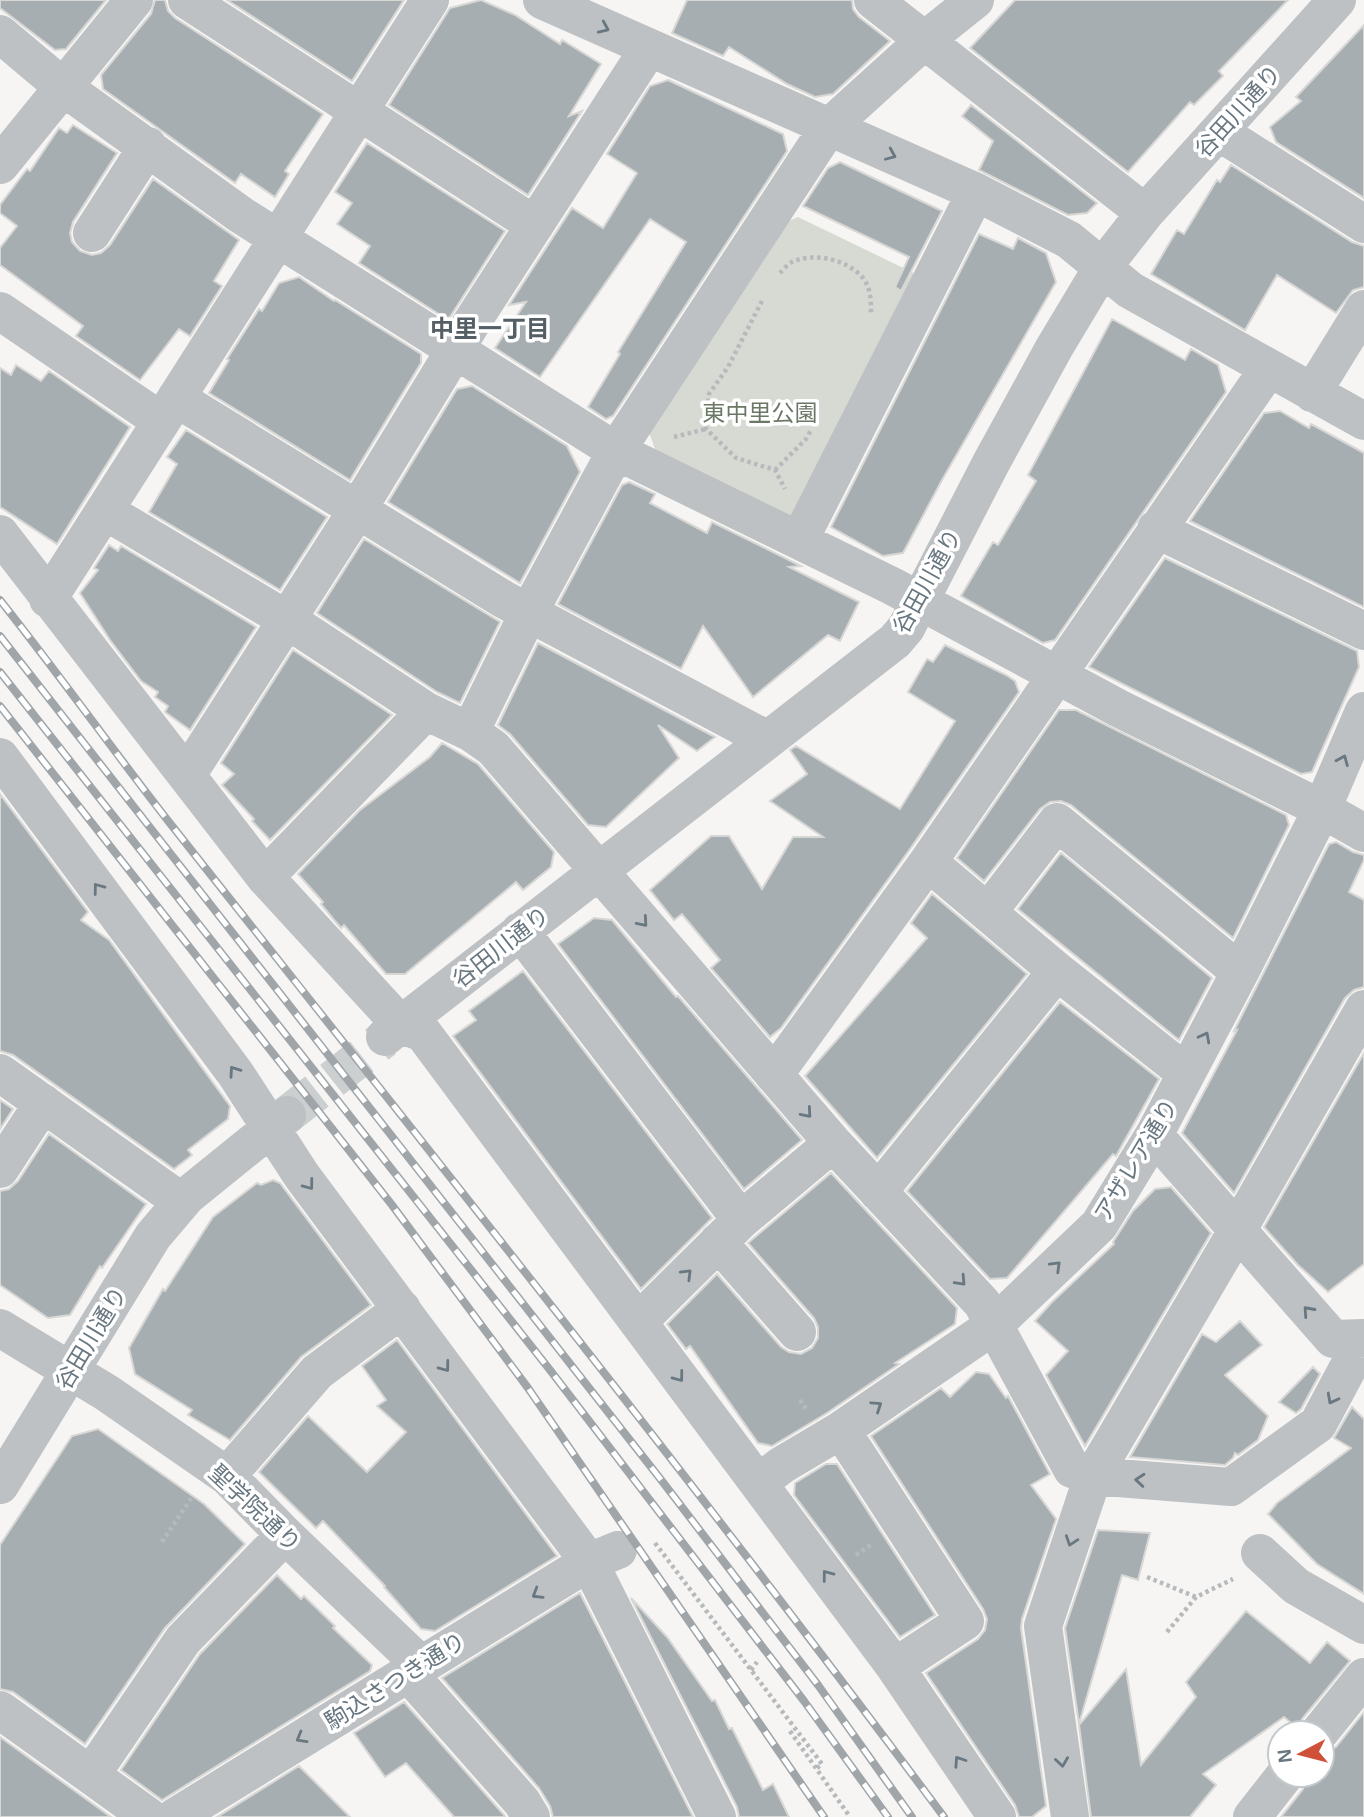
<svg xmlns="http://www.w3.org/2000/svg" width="1364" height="1817" viewBox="0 0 1364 1817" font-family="Arial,'Noto Sans JP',sans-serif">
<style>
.green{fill:#d6dad2}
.building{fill:#a7aeb2;stroke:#d7d7d5;stroke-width:2}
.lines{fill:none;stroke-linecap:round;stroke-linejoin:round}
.minor-tunnel{stroke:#cbcfd0;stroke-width:38;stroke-dasharray:38 19;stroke-linecap:butt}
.path{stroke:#b7babc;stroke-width:4.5;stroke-dasharray:3.5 3.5;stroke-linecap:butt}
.minor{stroke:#bdc1c4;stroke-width:38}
.rail-casing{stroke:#9fa5a9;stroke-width:8}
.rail{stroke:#fff;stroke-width:5;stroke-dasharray:16;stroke-linecap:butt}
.oneway{stroke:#687780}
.labels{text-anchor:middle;stroke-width:7;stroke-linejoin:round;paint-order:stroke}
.street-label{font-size:23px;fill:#687780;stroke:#fff}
.park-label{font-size:23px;fill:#6b7866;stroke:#fff}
.neighbourhood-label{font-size:24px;font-weight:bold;fill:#556066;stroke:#fff}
</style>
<rect width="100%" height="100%" fill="#f6f5f3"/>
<path class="green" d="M798,217L924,278L805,512L781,520L657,455L648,429L784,223Z"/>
<path class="building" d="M0,0H106L66,49L55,50L0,8Z
M155,0H165L168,11L175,18L323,114L285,171L289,174L275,197L241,174L235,183L103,89L101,75L151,14Z
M227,0H404L352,81Z
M481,0L515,15L560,44L562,40L601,64L569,116L582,111L528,195L389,105L450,8Z
M687,0H852L853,9L859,17L890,41L833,94L815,97L787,84L729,47L723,56L672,33Z
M1015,0H1288L1219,71L1223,76L1194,105L1190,102L1128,172L970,48Z
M1364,25V198L1276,142L1270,127L1301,101L1296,97Z
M668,80L783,134L787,151L613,416L606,419L588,407L620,354L618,352L686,242L650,219L540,377L495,348L526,302L509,305L572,208L603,228L637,173L607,154L650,86Z
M971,105L1097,203L1087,213L1068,215L979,170L993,141L962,116Z
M73,125L117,153L73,222L70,233L72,242L80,251L92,255L101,253L110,245L153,179L239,240L214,281L222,286L190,336L179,329L140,380L76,336L83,326L0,265V248L17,226L0,213V205L27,169L30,171L59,128L67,133Z
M367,143L505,231L450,317L445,318L359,263L370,246L337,224L352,203L335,192Z
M840,162L942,211L901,291L895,287L909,257L803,206L828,168Z
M1231,165L1352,242L1364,246V287L1353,290L1336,313L1277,275L1245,330L1151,274L1177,230L1184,234L1217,180L1220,182Z
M979,234L1013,249L1018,238L1046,253L1056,282L942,480L903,553L883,556L831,527Z
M299,277L334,301L335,300L421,354V363L350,480L209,393L229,360L227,359L259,309L262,311L279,283Z
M1112,319L1185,360L1191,349L1218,365L1226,392L1055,640L1043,643L961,596L993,542L998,545L1036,481L1028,475Z
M16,365L41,381L49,371L130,427L57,544L0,507V368L11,375Z
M472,386L567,446L580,472L520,583L388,502L457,389Z
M1280,411L1309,428L1311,424L1364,453V607L1190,521L1264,413Z
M186,430L327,517L280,590L149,512L177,464L167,457Z
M629,482L655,494L650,503L707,533L712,522L801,566L789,567L859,602L840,641L828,635L753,697L703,626L681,669L558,604L622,485Z
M364,539L500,622L460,703L437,692L317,613Z
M109,545L118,551L121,546L256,627L190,730L165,712L168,706L155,697L158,692L141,681L110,640L80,593L98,570L94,568Z
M1165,558L1357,651L1359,667L1312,772L1301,774L1089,667Z
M538,643L715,737L697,751L658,725L679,758L606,827L588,825L510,734L498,725Z
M945,645L1006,675L1015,681L1019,692L910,849L781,1028L770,1037L711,968L720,960L682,914L674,920L650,890L711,836H729L762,889L793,837H823L770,801L807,774L790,750L796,746L900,809L955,721L908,692L927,659L933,662Z
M293,650L392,715L270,840L252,821L254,819L222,785L234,774L221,763Z
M1059,710H1076L1286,815L1289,825L1233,938L1071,805L1061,801L1050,802L1040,809L984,881L957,858Z
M442,743L478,764L554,852L551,867L523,890L516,882L405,974H386L344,925L341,928L335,921L321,904L323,902L298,874L360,810L430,757Z
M0,794L88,912L81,920L109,940L230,1106L228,1119L188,1150L192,1155L174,1169L13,1055L0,1051Z
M1336,842L1353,852L1364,855V860L1349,892L1364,900V987L1354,990L1345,998L1234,1193L1182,1133L1237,1030L1234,1031L1329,844Z
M1061,853L1212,978L1179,1040L1018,909Z
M932,894L1027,974L877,1158L805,1076L927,938L911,923Z
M594,918L612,920L676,997L678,996L802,1140L744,1189L558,944Z
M523,971L712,1218L641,1289L453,1036L476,1020L469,1011Z
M1060,1002L1159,1079L1116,1156L1113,1154L1007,1278L990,1279L907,1191Z
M1364,1053V1264L1328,1292L1298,1265L1264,1227Z
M0,1100L13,1109L0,1129Z
M49,1134L146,1204L102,1268L100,1266L70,1315L48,1318L0,1285V1191L9,1189L18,1181Z
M831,1173L957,1308L955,1324L895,1363L899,1364L827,1413L772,1446L758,1443L690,1346L686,1349L667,1324L717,1274L781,1347L789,1352L801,1354L812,1348L818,1338V1327L814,1318L748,1243Z
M273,1180L280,1183L371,1305L301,1357L230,1440L188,1415L192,1410L135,1374L129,1348L163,1289L165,1291L213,1217L257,1183L261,1185Z
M1171,1187L1211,1233L1085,1446L1046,1375L1068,1351L1035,1321L1052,1302L1114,1244L1113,1242L1133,1211L1155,1189Z
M1240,1321L1262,1345L1225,1375L1268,1416L1258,1440L1238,1455L1235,1453L1233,1458L1225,1465L1130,1457L1202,1334L1216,1342Z
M397,1340L557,1556L435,1631L421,1629L384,1587L385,1586L323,1521L316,1528L259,1472L308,1416L367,1472L406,1432L377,1406L386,1400L362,1366Z
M1313,1367L1320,1374L1301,1409L1296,1413L1279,1402Z
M976,1372L989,1374L1006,1398L1008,1396L1050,1474L1031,1485L1056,1519L1022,1619L1021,1628L1046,1806L1032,1817H1019L1015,1805L926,1673L978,1639L985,1630L987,1619L983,1609L871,1436L941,1388L950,1397Z
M1352,1407L1364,1419V1594L1317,1564L1268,1514L1277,1503L1351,1448L1334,1438Z
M98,1429L204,1504L245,1544L165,1628L85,1744L13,1692L0,1689V1545L72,1436Z
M826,1464H837L935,1615L900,1637L794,1495L795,1483Z
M1098,1530L1150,1533L1138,1580L1122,1575L1079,1724L1065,1628Z
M277,1575L301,1599L304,1596L335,1626L333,1628L372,1665L370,1671L162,1800L121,1770L200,1654Z
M580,1593L693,1817H553L550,1806L539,1788L442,1678Z
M631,1598L667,1637L712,1701L715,1700L729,1729L732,1728L763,1790L773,1784L789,1817H739L737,1807Z
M1246,1611L1310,1663L1327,1642L1350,1661L1302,1719L1298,1729L1284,1717L1203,1774L1216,1785L1190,1817H1091L1079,1725L1126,1669L1141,1765L1196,1697L1186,1682Z
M404,1702L504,1815L505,1817H454L406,1763L385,1777L354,1733Z
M1364,1712V1817H1281L1303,1789L1306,1775H1322V1754L1336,1747Z
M0,1737L111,1817H0Z
M299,1766L350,1817H217Z"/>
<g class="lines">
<path class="minor-tunnel" d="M287,1115L384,1039"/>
<path class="path" d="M780,273C783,270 788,264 792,262C814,252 847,259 863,278C871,288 871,302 871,314
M762,301L728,367L709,394L706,429L736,458L775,470L785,489
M674,437L706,429
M775,470L806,439L811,430
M800,1400L806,1409
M162,1542L192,1497
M655,1543L822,1764L817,1768
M856,1555L872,1544
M1147,1577L1196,1597
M1167,1632L1196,1597L1233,1579
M751,1670L757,1662
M790,1731L850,1817"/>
<path class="minor" d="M187,0L535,225
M542,0L976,192L1069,240L1130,290L1364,421
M873,0L1145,213
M975,0L925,40L828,128L616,451L528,614L470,732L493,748L833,1143L982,1303L1072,1469L1093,1476L1231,1487L1318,1424L1364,1338
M0,34L63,87L241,215L616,451L892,586L1118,708L1322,809L1364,833
M1219,132L1364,224
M0,165L134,0
M92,233L148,146
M0,311L161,421
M1312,393L1364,309
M176,398L503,599L766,739
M105,511L286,619L426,711L470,732
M1156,529L1364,631
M0,534L265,877L401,1025L423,1033L895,1667L997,1817
M800,539L976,192
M48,599L430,0
M0,757L235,1073L302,1176L589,1562L717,1817
M187,775L358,509L472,322L649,48
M928,862L1057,971L1186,1073
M265,877L426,711
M988,912L1057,822L1240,972
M520,931L741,1220
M385,1037L895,641L906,628L991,463L1054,348L1102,268L1145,213L1337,0
M0,1073L182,1202
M774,1075L928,862L1269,368
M1154,1135L1333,1339L1364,1338
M0,1169L43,1103
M878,1192L1057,971
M718,1242L797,1332
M638,1322L741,1220L833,1143
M0,1328L107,1393L227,1476L285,1535L421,1665
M841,1430L965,1621L895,1667
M227,1476L317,1372L402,1309
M758,1483L782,1465L841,1430L993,1326L1099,1225L1154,1135L1240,972L1322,809L1364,711
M0,1485L153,1236L187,1196L287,1115
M1260,1553L1296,1586L1364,1625
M408,1673L522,1802L531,1817
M0,1710L149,1817
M1319,1733L1364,1677
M91,1775L183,1640L285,1535
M175,1817L589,1562L618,1550
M1070,1817L1043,1626L1093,1476L1237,1231L1364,1009
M1252,1817L1285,1775"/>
<g class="rail-casing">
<path id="rail" d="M0,600C58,673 112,749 169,822C430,1152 693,1480 944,1817
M0,636L662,1481L818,1685L912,1817
M0,672L550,1370L804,1701L888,1817
M0,706L392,1205L528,1388L824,1817"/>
</g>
<use href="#rail" class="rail"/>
</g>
<defs><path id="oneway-chevron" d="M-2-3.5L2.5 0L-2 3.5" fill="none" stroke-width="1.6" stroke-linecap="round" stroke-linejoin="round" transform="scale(1.75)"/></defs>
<g class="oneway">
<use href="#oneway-chevron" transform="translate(604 28) rotate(24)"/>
<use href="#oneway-chevron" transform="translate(891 155) rotate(23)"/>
<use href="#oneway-chevron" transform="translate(1343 760) rotate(-67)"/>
<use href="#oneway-chevron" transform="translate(98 888) rotate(-127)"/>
<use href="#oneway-chevron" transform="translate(643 922) rotate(49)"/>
<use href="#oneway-chevron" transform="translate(1205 1037) rotate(-62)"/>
<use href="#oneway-chevron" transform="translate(234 1071) rotate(-125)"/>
<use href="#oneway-chevron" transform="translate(807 1113) rotate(49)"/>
<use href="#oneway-chevron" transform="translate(309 1185) rotate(53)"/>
<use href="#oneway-chevron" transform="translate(1056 1266) rotate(-44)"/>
<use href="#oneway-chevron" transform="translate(687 1274) rotate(-45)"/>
<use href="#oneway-chevron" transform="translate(961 1281) rotate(47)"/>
<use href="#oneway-chevron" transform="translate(1308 1311) rotate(-132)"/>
<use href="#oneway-chevron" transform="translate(445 1367) rotate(53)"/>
<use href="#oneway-chevron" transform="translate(679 1377) rotate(53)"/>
<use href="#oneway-chevron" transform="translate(1332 1399) rotate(118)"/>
<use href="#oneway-chevron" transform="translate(877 1406) rotate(-34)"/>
<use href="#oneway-chevron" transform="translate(1140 1480) rotate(-175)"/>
<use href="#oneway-chevron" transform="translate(1071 1541) rotate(109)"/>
<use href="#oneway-chevron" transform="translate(827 1575) rotate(-127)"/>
<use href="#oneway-chevron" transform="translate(537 1594) rotate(149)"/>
<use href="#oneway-chevron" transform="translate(301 1738) rotate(150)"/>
<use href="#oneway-chevron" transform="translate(959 1761) rotate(-124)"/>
<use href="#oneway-chevron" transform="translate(1062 1762) rotate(82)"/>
</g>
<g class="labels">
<g class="street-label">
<text transform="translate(1238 111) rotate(-48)" y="8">谷田川通り</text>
<text transform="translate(927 581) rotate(-61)" y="8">谷田川通り</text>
<text transform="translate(501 947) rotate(-38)" y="8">谷田川通り</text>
<text transform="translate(1136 1160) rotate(-59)" y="8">アザレア通り</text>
<text transform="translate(91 1338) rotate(-59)" y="8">谷田川通り</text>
<text transform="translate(255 1508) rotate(43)" y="8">聖学院通り</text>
<text transform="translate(395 1681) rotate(-32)" y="8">駒込さつき通り</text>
</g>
<g class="park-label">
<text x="760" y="421">東中里公園</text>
</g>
<g class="neighbourhood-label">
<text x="490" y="337">中里一丁目</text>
</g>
</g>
<g transform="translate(1301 1754) rotate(263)"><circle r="33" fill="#ffffff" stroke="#c3c9cc" stroke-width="2"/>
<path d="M0-5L12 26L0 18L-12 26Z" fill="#cf5139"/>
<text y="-10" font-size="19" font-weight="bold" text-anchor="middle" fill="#687780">N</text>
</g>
</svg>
